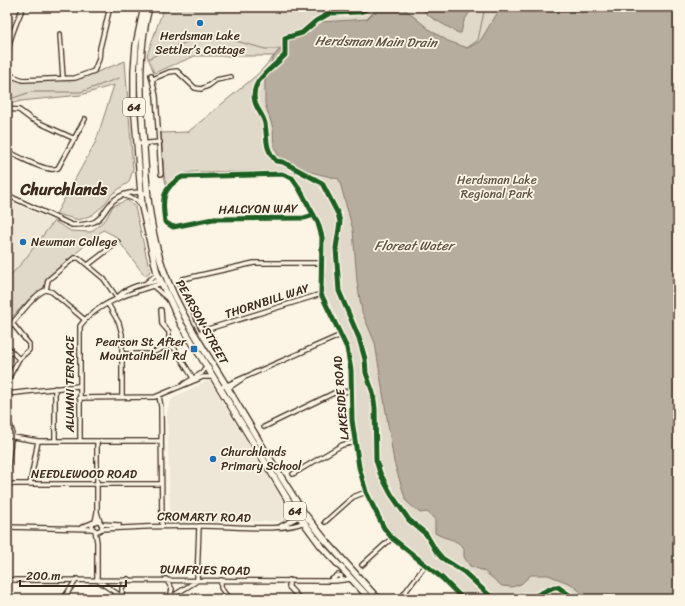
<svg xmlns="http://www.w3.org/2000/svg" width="685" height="606" viewBox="0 0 685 606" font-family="Sriracha,sans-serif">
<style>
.built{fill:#eee6d6}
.green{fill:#e0d8c8;stroke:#8e8173}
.water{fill:#b7ad9e;stroke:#85796b}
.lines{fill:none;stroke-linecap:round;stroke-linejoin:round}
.stream{stroke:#85796b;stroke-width:1}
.minor-casing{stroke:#3b2a1e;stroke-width:6}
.primary-casing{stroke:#3b2a1e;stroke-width:8}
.minor{stroke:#fcf5e5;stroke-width:3.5}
.primary{stroke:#fcf5e5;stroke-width:5.5}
.cycleway-casing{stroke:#fcf5e5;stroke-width:8}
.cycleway{stroke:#1b5e20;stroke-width:5}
.poi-dot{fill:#1f6fb2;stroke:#fcf5e5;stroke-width:1.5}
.labels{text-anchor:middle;stroke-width:3.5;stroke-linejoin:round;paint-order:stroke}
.shield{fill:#fcf5e5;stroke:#75675a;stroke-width:1}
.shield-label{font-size:11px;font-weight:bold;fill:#3b2a1e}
.poi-label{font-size:12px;fill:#3b2a1e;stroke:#fcf5e5;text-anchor:start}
.park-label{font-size:12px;fill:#645648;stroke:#fcf5e5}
.street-label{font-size:12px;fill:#3b2a1e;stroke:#fcf5e5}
.water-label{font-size:13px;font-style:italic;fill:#605144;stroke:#fcf5e5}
.district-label{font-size:16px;font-weight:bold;fill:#3b2a1e;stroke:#fcf5e5}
</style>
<rect width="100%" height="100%" fill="#fcf5e5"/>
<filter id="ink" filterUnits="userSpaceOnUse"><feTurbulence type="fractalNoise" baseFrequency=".025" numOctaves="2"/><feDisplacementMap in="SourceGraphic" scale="8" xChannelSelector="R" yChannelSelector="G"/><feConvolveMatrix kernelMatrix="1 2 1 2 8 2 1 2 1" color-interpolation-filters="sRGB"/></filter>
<g filter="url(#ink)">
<path class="built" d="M7,200L54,221L22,263L7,279Z
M209,380L286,506L289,513L288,519L284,521L183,523L172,517L170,512L167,412L172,398Z"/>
<path class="green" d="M164,7H678V599H466C429,567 386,539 367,491C358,466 354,429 353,402C352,387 354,372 351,357C347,333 328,316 323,294C320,278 325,262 325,246C325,225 314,210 305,193C299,183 294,173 282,171L193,172L182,174L166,184L164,176L161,133L188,132L258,74L274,56H195L154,73L147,55Z
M125,61L133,169L129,182L112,194L103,206L92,215L79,220L56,214L96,141L114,85L81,95L21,101L7,105V74L12,79L28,81L82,78Z
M127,200L135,207L150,272L145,276L115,236L103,230L46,279L44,288C34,292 17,313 7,322V279L22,263L54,221L71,231L91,232L106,219L113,206Z"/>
<path class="water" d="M379,7H402L430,30L448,41L468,48L480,41L498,12L499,7H678V599H589L571,584L548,575H531L521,584L512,587L502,586L484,571L470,566L464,557V548C454,537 446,540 435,533V518L427,512L420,513L406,501L394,462L375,343L362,312L357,281L353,230L339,179L299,169L280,158L274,147L273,128L265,104V76L274,56L284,44L321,22L367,19Z
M420,7H473L464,21L461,33H458L429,16Z"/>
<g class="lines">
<path class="stream" d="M467,48L478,40L485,7
M148,59L170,48L211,34L265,49H280
M7,100L31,92H81L119,78"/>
<g class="minor-casing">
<path id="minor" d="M23,7C15,27 0,56 12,76L23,80L75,78L94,71L99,59L100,48L110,7
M60,34L63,78
M151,75L156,96L161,174
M153,79L169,72L177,71L195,88L201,89L208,86L216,80L231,77
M7,109L19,110L31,119L75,139
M137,144L160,142
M7,151C18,156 48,174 58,168L85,119
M7,195L72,225C80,225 86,225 94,222C103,218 105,208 113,201C122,193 137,190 148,194
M125,196L137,200L141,206
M314,215L304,218L213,219L173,227L165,222C162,201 161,188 182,177L282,174L292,178L299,188L318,223L322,237L321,294L347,348L351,370L352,420L359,467L366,492L384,528L392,538L442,578L463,599
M88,265L118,242
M147,282L157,274
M153,286L168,299
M46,290L48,280L74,258H79L104,279L117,298
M321,294L205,330L201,328L180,284L183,279L254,263H321
M117,298C128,285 146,284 161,280
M108,304L119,323L122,334V397
M161,310L162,324L169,332V346
M7,328C19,318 33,294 46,290L52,292L85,320
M7,347L19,359
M123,354H150L165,347L171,346L175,349L193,378
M7,381L19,359L29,350V344L12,323
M184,384L202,373L207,366
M55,388V441
M220,388L341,335
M227,389L242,379
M7,394L78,386
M159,396L161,407L162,526
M79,398L155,397L203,377H213
M7,416L12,431L7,473
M264,427L334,393L350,391
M7,436L38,441H161
M80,441V326C97,302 136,291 163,283
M293,474L342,445L355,442
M7,484H161
M30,484L38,441
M97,512L100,522
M92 526a5 5 0 1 1 10 0a5 5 0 1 1-10 0Z
M95,522L97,512V441
M325,522L353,497L366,492
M101,524L119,525
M281,526L301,516
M7,527L93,529
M82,527L94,522
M101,529C133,527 166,526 198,526C225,525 283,533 304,522
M95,530L97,542V580
M362,565L392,538
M166,579L172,589L170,598
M7,580L335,581L351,579
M97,580L125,599
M221,580V588L229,599
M289,580V587L300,599
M331,580L338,575L341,576V580
M122,597V588L128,579
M63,599L77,579
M168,599L197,581L199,526
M400,599L425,566"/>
</g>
<g class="primary-casing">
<path id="primary" d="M144,7L136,45L134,71V104L142,207L157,273L181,324L291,505L322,547L370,599
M149,7C138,49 140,90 143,133C146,174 147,216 159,256C173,304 201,344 227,387C252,429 277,472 304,513L326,541L378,599"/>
</g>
<use href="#minor" class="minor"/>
<use href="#primary" class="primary"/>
<g class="cycleway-casing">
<path id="cycleway" d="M372,7L360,12L330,13L316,21L302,33L285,38V55C273,68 249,81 255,102C257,110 264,116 265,124C268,141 264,147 276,161L283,162L322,183L338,214L340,222L336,248L339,291L359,338L365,359L366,373L373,393L375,408L376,460L380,473L391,494L409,520L426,534L436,551L442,558L464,572L490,596L502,599L525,596L533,597L554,587H558L575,599
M314,215L304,218L213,219L173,227L165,222C162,201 161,188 182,177L282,174L292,178L299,188L318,223L322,237L321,294L347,348L351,370L352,420L359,467L366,492L384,528L392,538L442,578L463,599"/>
</g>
<use href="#cycleway" class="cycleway"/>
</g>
</g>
<g class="poi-dot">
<circle cx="200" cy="23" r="4"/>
<circle cx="23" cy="242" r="4"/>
<rect x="190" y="345" width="8" height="8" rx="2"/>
<circle cx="213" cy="459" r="4"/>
</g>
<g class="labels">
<g class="shield">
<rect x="123" y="98" width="22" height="18" rx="3"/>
<rect x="284" y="502" width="22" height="18" rx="3"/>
</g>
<g class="shield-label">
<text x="134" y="111">64</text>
<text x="295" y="515">64</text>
</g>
<g class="poi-label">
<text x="200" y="40" text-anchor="middle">Herdsman Lake<tspan x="200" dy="14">Settler’s Cottage</tspan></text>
<text x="31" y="246">Newman College</text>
<text x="186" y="346" text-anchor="end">Pearson St After<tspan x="186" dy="14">Mountainbell Rd</tspan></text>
<text x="221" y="456">Churchlands<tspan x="221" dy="14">Primary School</tspan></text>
</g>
<g class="park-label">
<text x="497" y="184">Herdsman Lake<tspan x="497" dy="14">Regional Park</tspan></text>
</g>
<g class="street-label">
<text transform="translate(258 209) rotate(-1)" y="4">HALCYON WAY</text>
<text transform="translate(267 301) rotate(-18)" y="4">THORNBILL WAY</text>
<text transform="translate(202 322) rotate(61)" y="4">PEARSON STREET</text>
<text transform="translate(70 384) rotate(-90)" y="4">ALUMNI TERRACE</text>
<text transform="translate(341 398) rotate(-95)" y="4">LAKESIDE ROAD</text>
<text x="84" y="478">NEEDLEWOOD ROAD</text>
<text transform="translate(204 517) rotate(1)" y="4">CROMARTY ROAD</text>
<text transform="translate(205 570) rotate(1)" y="4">DUMFRIES ROAD</text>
</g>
<g class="water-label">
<text transform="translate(376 41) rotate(1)" y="5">Herdsman Main Drain</text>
<text x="414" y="250">Floreat Water</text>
</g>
<g class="district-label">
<text x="64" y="195">Churchlands</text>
</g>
</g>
<rect width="685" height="606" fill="none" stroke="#fcf5e5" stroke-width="24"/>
<rect x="12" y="12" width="661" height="582" fill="none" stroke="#3b2a1e" stroke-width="1.5" filter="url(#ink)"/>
<path d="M20 580v6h106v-6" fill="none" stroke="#3b2a1e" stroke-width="2"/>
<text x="26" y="580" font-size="12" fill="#3b2a1e" stroke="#fcf5e5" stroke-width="3" paint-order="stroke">200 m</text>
</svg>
